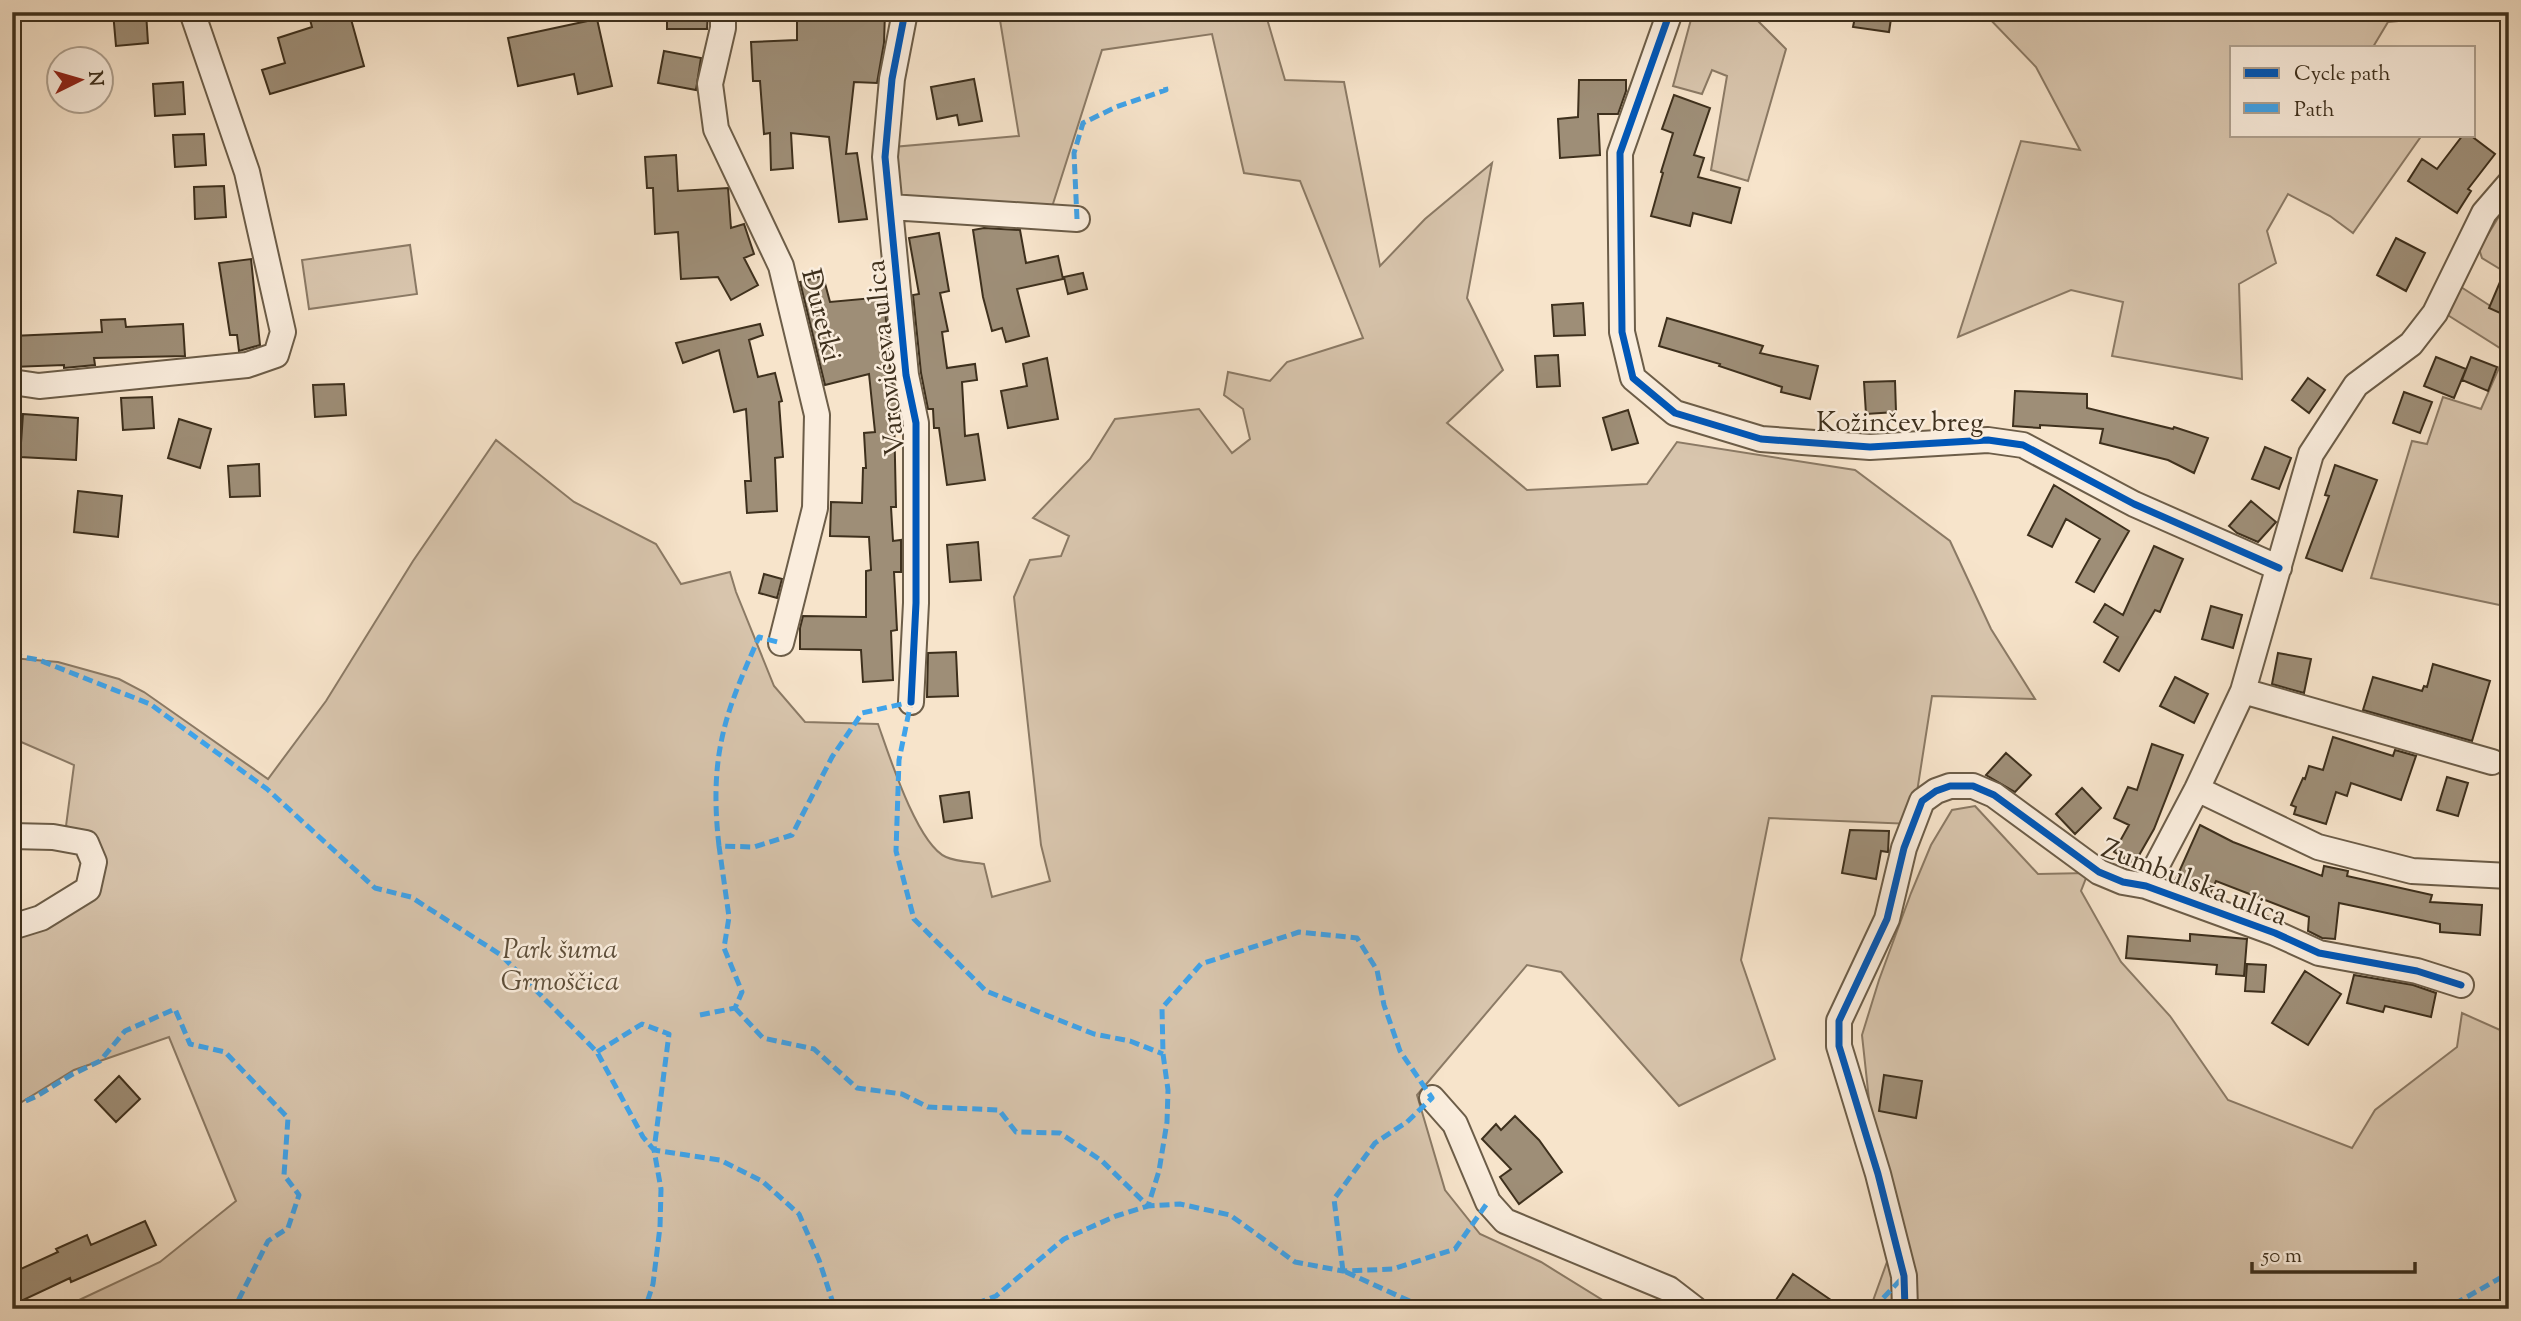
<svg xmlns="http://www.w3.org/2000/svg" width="2521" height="1321" viewBox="0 0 2521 1321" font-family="'Sorts Mill Goudy',serif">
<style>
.green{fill:#d8c5ad;stroke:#8b7a65;stroke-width:2}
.building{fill:#9e8e77;stroke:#3e301d;stroke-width:2}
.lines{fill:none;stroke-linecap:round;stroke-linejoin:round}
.minor-casing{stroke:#6c5d48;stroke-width:28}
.minor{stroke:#faeddd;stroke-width:24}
.quiet{stroke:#3fa3ea;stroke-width:5;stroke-dasharray:10 5;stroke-linecap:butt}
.cycleway-casing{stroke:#faeddd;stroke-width:11}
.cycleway{stroke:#0057b8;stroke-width:7}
.labels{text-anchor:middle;stroke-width:5;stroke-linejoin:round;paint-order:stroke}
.street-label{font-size:28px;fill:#3e301d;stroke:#faeddd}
.park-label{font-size:28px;font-style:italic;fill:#5d4e3a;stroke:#faeddd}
</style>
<rect width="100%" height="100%" fill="#f7e4cb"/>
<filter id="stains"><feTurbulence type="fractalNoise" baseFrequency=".00286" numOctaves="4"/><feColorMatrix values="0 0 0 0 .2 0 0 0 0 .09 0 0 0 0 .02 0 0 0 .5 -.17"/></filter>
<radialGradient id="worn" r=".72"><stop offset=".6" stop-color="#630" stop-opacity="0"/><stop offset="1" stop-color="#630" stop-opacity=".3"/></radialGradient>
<path class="green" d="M1047,12H1265L1285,80L1344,82L1380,266L1425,219L1492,163L1467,298L1503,370L1447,423L1527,490L1647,484L1677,442L1855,470L1950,541L1991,629L2035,699L1932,696L1912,824L1769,818L1741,960L1775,1059L1679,1106L1561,972L1527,965L1417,1095L1445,1190L1480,1234L1541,1262L1617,1309H60L160,1262L236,1201L169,1037L74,1070L12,1108V933L79,906L90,836L66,826L74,765L12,738V658L58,662L119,679L144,692L268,779L326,701L413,561L496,440L574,502L656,544L681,584L730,572L736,592L774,686L805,722L878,724C889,755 917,844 946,857C957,862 973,862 984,864L992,897L1050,881L1041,845L1014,597L1030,560L1061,556L1069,536L1033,518L1090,459L1115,419L1199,409L1232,453L1250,439L1243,409L1224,395L1228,372L1270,381L1287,362L1363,338L1300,181L1244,173L1212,34L1102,50L1051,210L903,203L899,195L893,147L1019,136L999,14L1044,16Z
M1693,12H1749L1786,49L1748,181L1711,170L1727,76L1712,70L1702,94L1673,86Z
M1983,12H2417L2409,20L2388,22L2373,47H2232V135H2422L2353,233L2330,216L2288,194L2267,231L2276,263L2239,284L2242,379L2112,356L2123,302L2071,290L1958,337L2021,141L2080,150L2036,67Z
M2509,200V259L2500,269L2482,258L2479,249Z
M410,245L417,294L309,309L302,260Z
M2461,287L2509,318V607L2371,578L2412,441L2427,444L2443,397L2481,409L2506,352L2446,314Z
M1975,806L2038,874L2088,873L2081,891L2121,962L2170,1016L2228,1100L2352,1148L2375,1110L2457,1047L2462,1013L2509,1034V1309H1870L1892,1248L1870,1109L1862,1035L1879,980L1911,893L1931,845L1952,810Z"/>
<path class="building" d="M113,12H146L148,43L116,46Z
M308,12H349L364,66L270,94L262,70L285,63L278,38L312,27Z
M667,12H708L707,29H667Z
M854,12H885L884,43L877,83L854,82L846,154L857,153L867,219L839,222L829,137L791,133L793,168L771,170L770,133L764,134L760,81H753L751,42L797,40V19L854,18Z
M1856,12H1892L1889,32L1853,27Z
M597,19L612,86L578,94L574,74L518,86L508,38Z
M664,51L701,58L696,90L658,83Z
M974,79L982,121L959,125L957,115L937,119L931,87Z
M1579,80H1626V91L1618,114H1598L1600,155L1560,158L1558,119L1578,117Z
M183,82L185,114L155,116L153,84Z
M1674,95L1710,108L1694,155L1704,158L1698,177L1740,188L1731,223L1693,213L1690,226L1651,216L1663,173L1661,172L1673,133L1662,129Z
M204,134L206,165L175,167L173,135Z
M2463,135H2470L2495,154L2468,189L2471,191L2457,213L2408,181L2422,159L2437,169Z
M676,155L678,191L728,188L731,228L744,224L754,254L744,258L758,285L731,300L718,277L681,279L678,232L655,234L653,188H647L645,157Z
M224,186L226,217L195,219L194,187Z
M984,228L1020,230L1026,263L1058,256L1063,279L1017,289L1029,336L1006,342L1002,328L992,331L983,297L973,230Z
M939,233L949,291L940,293L948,331L942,332L947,368L975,364L977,380L962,382L965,436L978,434L985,480L947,485L939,428H934L933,409H928L921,373L913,295L919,294L909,238Z
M2396,238L2425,253L2406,291L2377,275Z
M251,259L260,345L239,351L237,335H230L219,263Z
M2508,263H2509V317L2489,308Z
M1083,273L1087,289L1068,294L1064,277Z
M823,276L830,302L884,297L891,377L899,412L894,413L896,507H891L893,541L901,540V572H894L897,630L891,631L893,680L863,682L861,650L800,649V628L803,616L866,617V571L871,570L869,537L830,536L831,502L862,503L863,468H866L864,433L875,432L869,374L825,385L800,282Z
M1583,303L1585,335L1554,336L1552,305Z
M1667,318L1763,346L1760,353L1818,366L1810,399L1781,392L1782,387L1719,366L1720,364L1659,346Z
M125,319L126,327L183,324L185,356L94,358L95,365L64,368V365L12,367V336L102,332L101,320Z
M760,324L763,335L749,340L758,377L775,373L782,401L779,402L783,457L775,458L777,511L747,513L745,481H751L746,409L734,412L719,350L683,363L676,343Z
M1558,355L1560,386L1537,387L1535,356Z
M2436,357L2466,369L2454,398L2424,386Z
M2471,357L2497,367L2488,391L2462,380Z
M1047,358L1058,419L1008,428L1001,391L1027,386L1023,364Z
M2308,378L2325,390L2309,413L2292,400Z
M1895,381L1896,412L1866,414L1864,382Z
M344,384L346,415L315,417L313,385Z
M2015,391L2087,394V408L2173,429L2174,427L2208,438L2194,473L2168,460L2100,443L2103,429L2040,425V428L2013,426Z
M2404,392L2432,402L2420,433L2393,423Z
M152,397L154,428L123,430L121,398Z
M1628,410L1638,443L1612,450L1603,418Z
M23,414L78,418L76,460L20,457Z
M179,419L211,429L200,468L168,458Z
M2265,447L2291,458L2279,489L2252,479Z
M259,464L260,496L230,497L228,466Z
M2335,465L2377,480L2342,571L2306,558L2329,496L2325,495Z
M2054,485L2129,531L2094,592L2076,582L2100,539L2066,519L2052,547L2028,535Z
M78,491L122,496L118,537L74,532Z
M2251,501L2276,522L2258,542L2237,533L2229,526Z
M978,542L981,580L950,582L947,545Z
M2154,546L2183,559L2160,612L2155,610L2119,671L2104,662L2118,637L2094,622L2105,604L2123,615Z
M764,574L782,579L777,598L759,593Z
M2211,606L2242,615L2233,648L2202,639Z
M956,652L958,696L927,697L928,653Z
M2278,653L2311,659L2304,693L2272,684Z
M2433,664L2490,681L2472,741L2363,710L2373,677L2422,691L2424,686L2427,687Z
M2175,677L2208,694L2194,723L2160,706Z
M2333,737L2393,756L2395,750L2416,756L2401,800L2351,783L2347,796L2336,792L2326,824L2294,814L2296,807L2291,805L2303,778L2305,779L2309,766L2323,770Z
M2152,744L2183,755L2154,829L2134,864L2114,852L2129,825L2114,818L2128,787L2137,790Z
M2006,753L2031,775L2015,792L1986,775Z
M2447,777L2468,783L2458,816L2437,810Z
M2082,788L2101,808L2075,834L2056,814Z
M969,792L972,818L944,822L940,796Z
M2200,825L2233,842L2322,876L2324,866L2348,871L2347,876L2432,895L2430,902L2482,905L2480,935L2440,932V924L2339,903L2335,939L2322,938L2308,931L2309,917L2216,881L2210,894L2175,881Z
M1850,830L1889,831L1888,852L1881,851L1876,879L1842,873Z
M2190,934L2247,939L2244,976L2216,974L2217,965L2126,958L2128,936L2190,941Z
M2247,964L2266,965L2264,992L2245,991Z
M2305,971L2341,994L2308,1045L2272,1023Z
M2354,975L2413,985L2436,993L2431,1017L2385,1006L2383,1012L2347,1003Z
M1884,1075L1922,1081L1916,1118L1879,1111Z
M119,1076L140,1099L116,1122L95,1100Z
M1515,1116L1539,1140L1562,1172L1519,1204L1500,1177L1511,1169L1482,1139L1496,1124L1501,1130Z
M145,1221L156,1245L71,1282L70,1278L19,1302L12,1287V1273L58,1252L56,1249L87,1235L91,1245Z
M1793,1274L1844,1309H1770Z"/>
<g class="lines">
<g class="minor-casing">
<path id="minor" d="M723,12V28L710,84L716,129L781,266L817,415L815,508L781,643
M905,12L892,79L885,157L906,375L916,423V603L911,702
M1670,12L1620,153L1622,332L1633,378L1675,413L1761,439L1870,447L1988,440L2023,445L2134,504L2279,568
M890,207L1077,219
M12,382L39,386L247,365L276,355L283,332L247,172L192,12
M2243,691L2492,762
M2197,789L2318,847L2412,871L2509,876
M12,836L53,837L86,843L94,862L88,889L41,918L12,927
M2146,886L2197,789L2243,691L2311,454L2356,385L2411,344L2435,313L2484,213L2509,184
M1432,1098L1455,1124L1488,1202L1505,1221L1669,1289L1695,1309
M1905,1309L1904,1276L1878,1174L1839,1046V1021L1887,919L1904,848L1922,801L1936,791L1950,786H1973L1994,795L2099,872L2123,882L2146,886L2275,933L2319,953L2417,971L2461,985"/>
</g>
<use href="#minor" class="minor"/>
<path class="quiet" d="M1077,219L1074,153L1083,123L1116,107L1166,90L1165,85
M12,655L39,660L150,704L267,789L375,888L411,897L501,955L597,1052L643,1137L654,1150L661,1189L660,1227L653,1284L645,1309
M719,846C715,811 714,774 722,738C729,704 745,669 759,637L781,643
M735,1008L763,1038L814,1049L857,1088L902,1094L928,1107L999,1110L1016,1132L1060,1133L1102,1161L1148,1206L1180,1204L1230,1215L1295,1262L1343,1271L1393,1269L1455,1249L1488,1202
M700,1015L735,1008L742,992L724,948L729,917L719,846L754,847L792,835L832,757L862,713L911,702L899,760L896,851L914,919L986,991L1094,1034L1130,1041L1163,1054
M597,1052L642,1024L669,1034L654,1150L720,1160L762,1181L799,1214L819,1260L835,1309
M12,1107L37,1096L71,1075L100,1061L125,1031L175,1009L190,1044L225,1052L288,1118L284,1175L299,1195L288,1228L268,1241L234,1309
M1346,1272L1427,1309
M962,1309L996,1296L1064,1239L1116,1216L1148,1206L1159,1171L1167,1122L1168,1090L1163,1054L1162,1008L1201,964L1299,932L1357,938L1377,970L1384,1005L1400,1051L1432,1098L1407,1122L1375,1143L1334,1199L1343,1271
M1873,1309L1904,1276
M2440,1309L2458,1302L2509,1273"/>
<g class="cycleway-casing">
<path id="cycleway" d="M905,12L892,79L885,157L906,375L916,423V603L911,702
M1670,12L1620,153L1622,332L1633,378L1675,413L1761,439L1870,447L1988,440L2023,445L2134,504L2279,568
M1905,1309L1904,1276L1878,1174L1839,1046V1021L1887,919L1904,848L1922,801L1936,791L1950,786H1973L1994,795L2099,872L2123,882L2146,886L2275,933L2319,953L2417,971L2461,985"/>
</g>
<use href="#cycleway" class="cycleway"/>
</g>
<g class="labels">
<g class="street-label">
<text transform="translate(823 315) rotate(76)" y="10">Đuretki</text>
<text transform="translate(884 358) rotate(-96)" y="10">Varovićeva ulica</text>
<text x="1900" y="431">Kožinčev breg</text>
<text transform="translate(2195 881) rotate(21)" y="10">Zumbulska ulica</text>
</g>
<g class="park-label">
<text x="560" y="958">Park šuma<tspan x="560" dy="32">Grmoščica</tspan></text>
</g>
</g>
<rect width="2521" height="1321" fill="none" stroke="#f7e4cb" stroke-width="42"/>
<rect x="14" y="14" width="2493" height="1293" fill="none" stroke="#3e301d" stroke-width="3.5"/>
<rect x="21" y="21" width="2479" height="1279" fill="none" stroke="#3e301d" stroke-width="2"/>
<rect x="2230" y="46" width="245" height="91" fill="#faeddd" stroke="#afa190" stroke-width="2"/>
<rect x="2244" y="68" width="35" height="10" fill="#0057b8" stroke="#afa190" stroke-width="2"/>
<text x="2294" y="80" font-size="21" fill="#3e301d">Cycle path</text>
<rect x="2244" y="103" width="35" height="10" fill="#3fa3ea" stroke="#afa190" stroke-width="2"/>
<text x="2294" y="116" font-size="21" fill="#3e301d">Path</text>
<g transform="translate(80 80) rotate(85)"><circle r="33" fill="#faeddd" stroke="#afa190" stroke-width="2"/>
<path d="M0-5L12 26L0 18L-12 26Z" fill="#8f2418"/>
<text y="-10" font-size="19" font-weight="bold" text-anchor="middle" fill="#3e301d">N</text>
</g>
<path d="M2252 1262v10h163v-10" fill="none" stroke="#3e301d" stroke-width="3.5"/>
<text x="2262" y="1262" font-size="21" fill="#3e301d" stroke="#faeddd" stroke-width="5" paint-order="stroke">50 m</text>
<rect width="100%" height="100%" filter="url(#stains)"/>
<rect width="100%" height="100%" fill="url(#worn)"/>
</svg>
